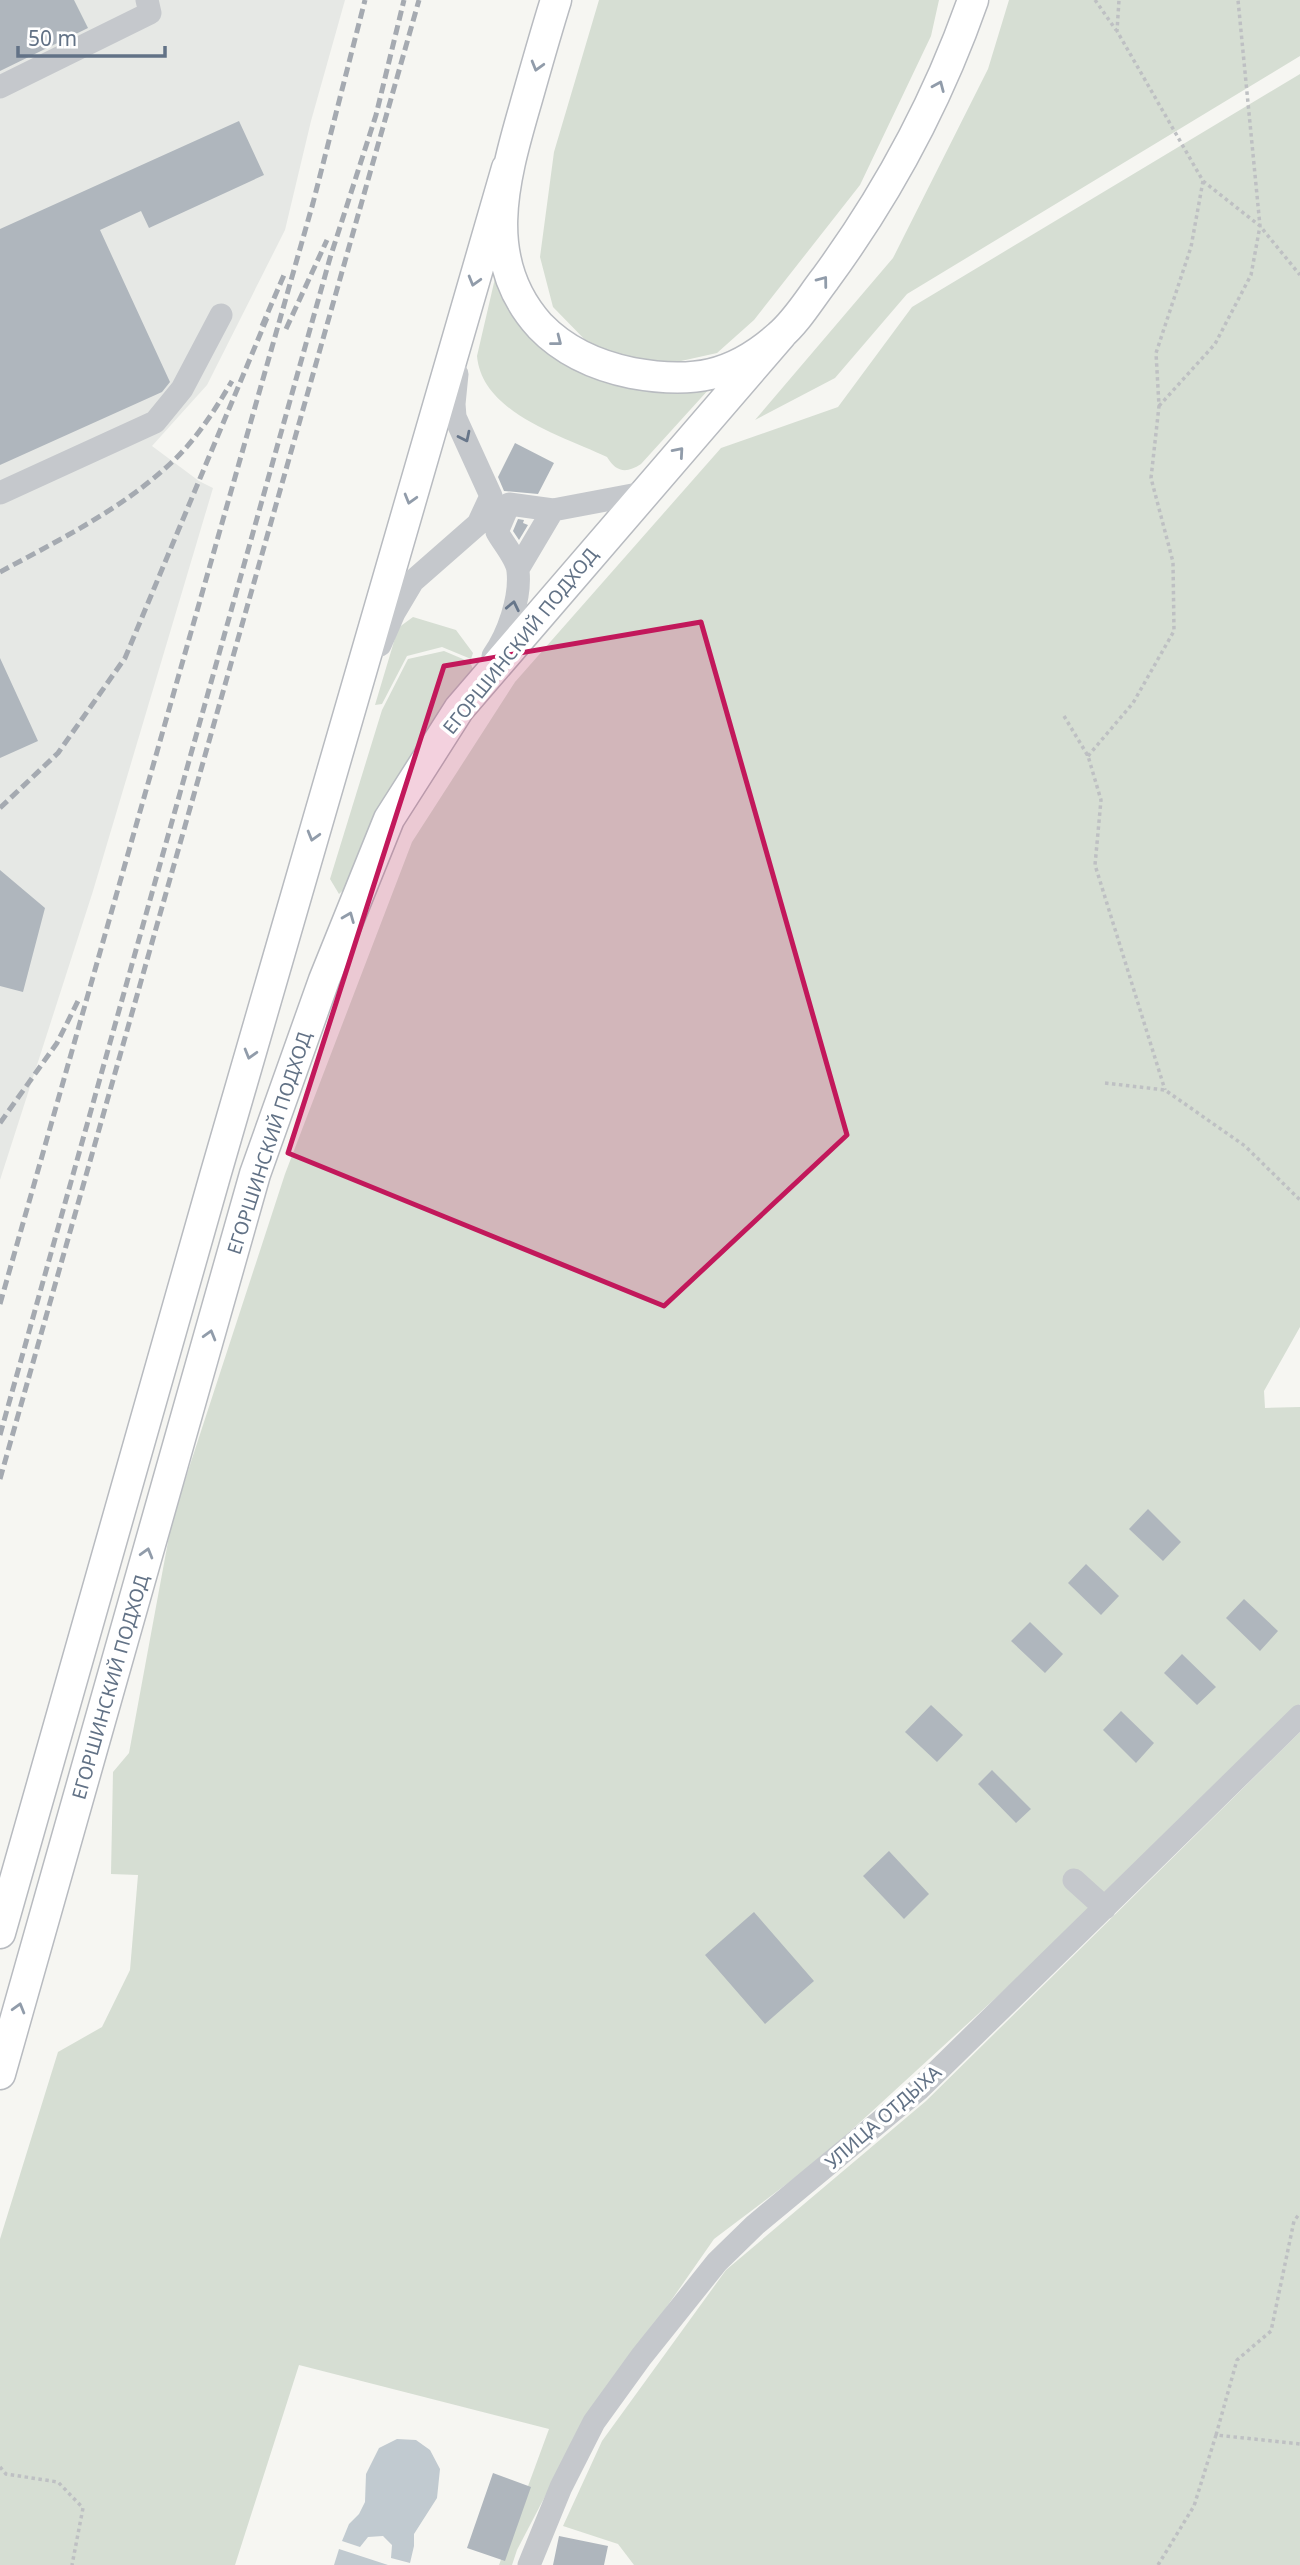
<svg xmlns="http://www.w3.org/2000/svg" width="1300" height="2565" viewBox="0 0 1300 2565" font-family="'Noto Sans',sans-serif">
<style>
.built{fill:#e6e8e5}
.green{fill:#d6ded3}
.water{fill:#c1cad0}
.building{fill:#afb6bd}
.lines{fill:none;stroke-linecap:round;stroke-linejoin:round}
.major-casing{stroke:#b8bbc0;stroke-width:33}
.path{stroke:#bec0c3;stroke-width:3.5;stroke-dasharray:3.5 3.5;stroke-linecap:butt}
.minor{stroke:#c5c8cc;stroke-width:23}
.major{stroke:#fff;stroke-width:30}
.rail{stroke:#a5aab1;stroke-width:5;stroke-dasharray:10 5;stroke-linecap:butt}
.oneway{stroke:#919caa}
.oneway2{stroke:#67768a}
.marked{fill:#c2185b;fill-opacity:0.2;stroke:#c2185b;stroke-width:5;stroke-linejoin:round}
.labels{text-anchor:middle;stroke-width:7;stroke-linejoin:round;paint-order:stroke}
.street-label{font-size:19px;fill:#627286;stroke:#fff}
</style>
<rect width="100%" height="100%" fill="#f6f6f2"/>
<path class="built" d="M0,0H345L311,121L285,230L207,385L152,446L199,481L213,488L93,891L0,1180Z"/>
<path class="green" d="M599,0H939L931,36L860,185L754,320L717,353L663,365L593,348L553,307L540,257L554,152Z
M1009,0H1300V56L907,294L835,378L755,420L893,258L988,69Z
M1300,74V1327L1264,1391L1265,1408L1300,1407V1704L1095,1907L821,2158L714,2239L576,2437L517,2550L512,2565H499L549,2429L299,2365L235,2565H0V2239L58,2052L102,2027L130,1970L138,1875L111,1874L113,1772L129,1753L172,1520L285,1174L412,842L515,682L721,448L838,407L912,307Z
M496,274L530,332L710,388L641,464C626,474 616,472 607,457C562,436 482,413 477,356Z
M413,617L456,630L473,653L471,659L442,647L407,656L382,704L375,705L398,628Z
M444,651L470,662L473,669L462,682L425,742L352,882L339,894L330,879L382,710L408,659Z
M1300,1732V2565H634L618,2544L563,2526L602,2441L726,2270L926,2101Z"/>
<path class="water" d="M397,2439L416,2440L430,2450L440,2469L437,2498L414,2534V2546L410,2563L391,2558L392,2545L383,2536L368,2537L360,2547L342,2541L349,2524L359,2514L365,2502L366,2474L379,2448Z
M339,2549L388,2565H334Z"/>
<path class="building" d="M0,0H74L88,28L0,71Z
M239,121L264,175L149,228L141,211L100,230L170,382L162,392L0,465V229Z
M515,443L554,463L538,494L504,491L498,477Z
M518,519L524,520L523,523L528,525L519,540L513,531Z
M0,658L38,741L0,758Z
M0,870L45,908L23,992L0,986Z
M1148,1509L1181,1542L1163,1561L1129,1529Z
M1086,1564L1119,1596L1101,1615L1068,1583Z
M1244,1599L1278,1631L1260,1651L1226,1618Z
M1030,1622L1063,1654L1045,1673L1011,1641Z
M1182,1654L1216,1687L1197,1705L1164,1673Z
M931,1705L963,1735L937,1762L905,1732Z
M1121,1711L1154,1743L1136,1763L1103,1730Z
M992,1770L1031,1809L1016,1823L978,1784Z
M889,1851L929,1894L904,1919L863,1876Z
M754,1912L814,1981L765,2024L705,1955Z
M493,2473L531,2487L505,2561L467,2548Z
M559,2536L608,2546L604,2565H553Z"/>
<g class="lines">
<g class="major-casing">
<path id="major" d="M556,0C545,35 535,71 525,106C503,182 481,261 540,326C565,352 598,366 632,373C692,384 733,377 779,336C797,321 811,297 825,279C888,193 938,100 973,0
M0,1933L215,1176L507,168
M0,2074L255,1174L324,980L389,819L459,709L781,335"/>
</g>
<path class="path" d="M1095,0L1116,30
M1203,181L1260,226L1300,275
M1159,406L1215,344L1251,275L1260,226L1238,0
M1064,716L1088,756L1101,800L1095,865L1165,1090
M1088,756L1133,703L1174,631L1173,562L1151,478L1159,406L1156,353L1191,247L1203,181L1117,31L1119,0
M1105,1083L1165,1090L1245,1146L1300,1200
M1216,2435L1237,2360L1271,2331L1294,2221L1300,2213
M0,2467L6,2474L58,2482L83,2508L72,2565
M1158,2565L1194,2506L1216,2435L1300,2444"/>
<path class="minor" d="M0,87L150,13L147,0
M0,493L155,422L182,389L221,315
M518,569L553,510
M380,645L394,613L413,581L478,524L491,496L455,417L454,404L457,374
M493,656C508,635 521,598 518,571C517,559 503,543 497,532L509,504L553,510L643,493
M1074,1880L1105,1908
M529,2565L561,2487L594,2422L641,2357L717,2262L755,2225L918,2090L1300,1716"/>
<use href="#major" class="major"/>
<path class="rail" d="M262,326L284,275
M286,329L327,240
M0,572C59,540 122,509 171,463C196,440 215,410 232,381
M0,808L58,753L125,658L267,318
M0,1123L57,1043L79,999
M0,1304L313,203L365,0
M0,1435L330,258L376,115L404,0
M0,1479L419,0"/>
</g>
<defs><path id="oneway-chevron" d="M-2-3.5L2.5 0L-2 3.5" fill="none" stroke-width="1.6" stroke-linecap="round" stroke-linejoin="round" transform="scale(1.75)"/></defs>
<g class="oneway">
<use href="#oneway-chevron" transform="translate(537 66) rotate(106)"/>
<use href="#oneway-chevron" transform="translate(939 86) rotate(-67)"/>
<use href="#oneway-chevron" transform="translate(474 281) rotate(106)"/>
<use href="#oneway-chevron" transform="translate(823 281) rotate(-53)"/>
<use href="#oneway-chevron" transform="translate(557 341) rotate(38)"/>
<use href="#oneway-chevron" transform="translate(679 452) rotate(-49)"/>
<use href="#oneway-chevron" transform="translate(410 499) rotate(106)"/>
<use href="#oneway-chevron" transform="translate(313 836) rotate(106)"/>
<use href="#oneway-chevron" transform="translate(349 917) rotate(-68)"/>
<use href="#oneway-chevron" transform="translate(250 1054) rotate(106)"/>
<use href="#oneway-chevron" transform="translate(210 1335) rotate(-74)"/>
<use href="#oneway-chevron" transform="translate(147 1553) rotate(-74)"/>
<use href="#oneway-chevron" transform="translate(19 2008) rotate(-74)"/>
</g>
<g class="oneway2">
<use href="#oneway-chevron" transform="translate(465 437) rotate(64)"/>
<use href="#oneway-chevron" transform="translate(513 606) rotate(-78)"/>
</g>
<path class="marked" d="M701,622L847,1135L664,1306L288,1153L444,666Z"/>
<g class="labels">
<g class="street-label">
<text transform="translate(520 641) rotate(-51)" y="7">ЕГОРШИНСКИЙ ПОДХОД</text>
<text transform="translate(269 1143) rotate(-72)" y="7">ЕГОРШИНСКИЙ ПОДХОД</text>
<text transform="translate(110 1687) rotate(-74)" y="7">ЕГОРШИНСКИЙ ПОДХОД</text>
<text transform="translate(883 2117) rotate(-41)" y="7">УЛИЦА ОТДЫХА</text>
</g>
</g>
<path d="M18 46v10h147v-10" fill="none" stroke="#627286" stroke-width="3.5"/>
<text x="28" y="46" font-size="21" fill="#627286" stroke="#ffffff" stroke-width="5" paint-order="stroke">50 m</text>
</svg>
